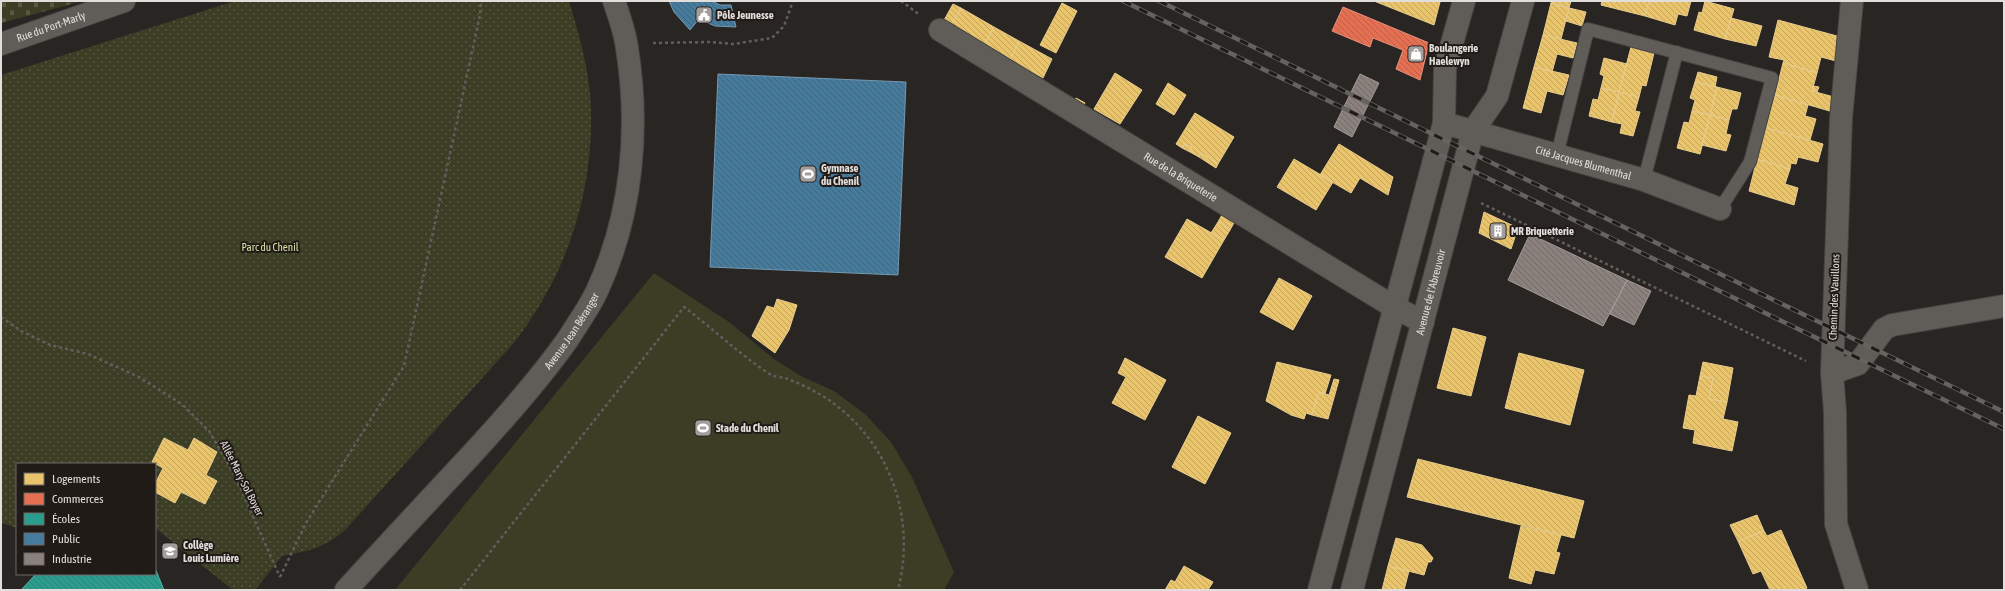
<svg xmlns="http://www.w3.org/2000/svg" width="2005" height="591" viewBox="0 0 2005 591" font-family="'Asap Condensed',sans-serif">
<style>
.grass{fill:#3b3d25}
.cemetery{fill:url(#cemetery-stones)}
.park{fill:url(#park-dots)}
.homes{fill:url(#homes-back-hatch);stroke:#e7cc8c}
.shops{fill:url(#shops-back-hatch);stroke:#e6907b}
.schools{fill:url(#schools-back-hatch);stroke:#61b0a6}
.public{fill:url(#public-back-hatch);stroke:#7499b0}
.industry{fill:url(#industry-back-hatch);stroke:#a49d99}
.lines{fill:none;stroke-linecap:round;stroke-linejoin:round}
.service-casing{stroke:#464341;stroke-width:14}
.minor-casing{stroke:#464341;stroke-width:24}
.tertiary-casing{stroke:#464341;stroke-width:24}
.path{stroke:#615f5d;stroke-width:2.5;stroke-dasharray:3 3;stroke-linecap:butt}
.service{stroke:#605d59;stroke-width:12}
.minor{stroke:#605d59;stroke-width:22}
.tertiary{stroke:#605d59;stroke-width:22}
.rail-casing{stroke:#656260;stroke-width:4.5}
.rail{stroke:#211b18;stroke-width:3;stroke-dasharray:9;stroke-linecap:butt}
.labels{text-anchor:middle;stroke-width:4;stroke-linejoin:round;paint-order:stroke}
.poi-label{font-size:11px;font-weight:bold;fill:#e2dedc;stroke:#211b18;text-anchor:start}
.street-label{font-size:11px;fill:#e2dedc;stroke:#211b18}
.park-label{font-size:11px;fill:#dae0a7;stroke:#211b18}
</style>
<defs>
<pattern id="cemetery-stones" width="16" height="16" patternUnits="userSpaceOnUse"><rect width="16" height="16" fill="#3b3d25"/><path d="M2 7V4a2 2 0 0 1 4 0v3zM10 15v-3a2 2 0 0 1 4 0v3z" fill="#575944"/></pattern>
<pattern id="park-dots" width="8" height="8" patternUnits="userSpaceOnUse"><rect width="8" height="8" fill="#3b3d25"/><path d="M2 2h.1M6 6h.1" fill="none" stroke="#575944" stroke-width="1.8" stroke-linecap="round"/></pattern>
<pattern id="homes-back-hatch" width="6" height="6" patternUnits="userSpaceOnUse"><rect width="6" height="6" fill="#e9c46a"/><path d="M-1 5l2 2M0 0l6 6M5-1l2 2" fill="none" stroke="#c0a460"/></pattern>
<pattern id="shops-back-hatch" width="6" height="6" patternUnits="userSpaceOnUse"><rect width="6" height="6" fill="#e76f51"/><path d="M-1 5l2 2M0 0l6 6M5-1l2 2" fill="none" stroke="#b6624c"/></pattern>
<pattern id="schools-back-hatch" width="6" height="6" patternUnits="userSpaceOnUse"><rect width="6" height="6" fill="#2a9d8f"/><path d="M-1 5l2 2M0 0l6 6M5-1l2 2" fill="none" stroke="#328278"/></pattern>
<pattern id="public-back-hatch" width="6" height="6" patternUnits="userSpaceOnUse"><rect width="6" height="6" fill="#457b9d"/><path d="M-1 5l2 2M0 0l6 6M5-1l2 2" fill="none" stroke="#456274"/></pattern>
<pattern id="industry-back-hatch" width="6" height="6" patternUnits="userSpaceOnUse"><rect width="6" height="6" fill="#8a817c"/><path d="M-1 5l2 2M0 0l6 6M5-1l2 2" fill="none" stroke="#726b68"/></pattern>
</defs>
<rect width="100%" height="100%" fill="#292523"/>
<path class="grass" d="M654,273L729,322L774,359L801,376L834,391L865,414L891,442L912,477L954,572L944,590H395Z"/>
<path class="cemetery" d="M1,1H83L1,23Z"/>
<path class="park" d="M235,1H569C578,31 587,62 590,93C597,184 569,273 513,344L346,529C325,548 309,551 282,556L255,590H233L155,528V464H17V528L1,523V75Z"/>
<path class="homes" d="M1374,1H1437L1440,2L1434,25Z
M1552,1H1571L1569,8L1551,3Z
M1602,1H1649L1645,16L1601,5Z
M1649,1H1691L1687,16L1678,14L1675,25L1645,16Z
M1705,1L1734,9L1725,39L1694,30L1699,12L1702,13Z
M1062,3L1077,11L1056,53L1040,45Z
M1551,3L1569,8L1561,39L1543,35Z
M953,4L961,8L951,26L943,22Z
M961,8L994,27L984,45L951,26Z
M1569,8L1586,12L1582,26L1566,21Z
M1731,18L1762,26L1756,46L1725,39Z
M1778,20L1837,36L1836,61L1821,57L1817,73L1783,63L1784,60L1769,57Z
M994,27L1019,41L1010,60L984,45Z
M1543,35L1577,43L1573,58L1557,54L1552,72L1534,67Z
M1019,41L1052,59L1043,78L1010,60Z
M1631,47L1654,53L1646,86L1642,85L1639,97L1619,92Z
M1604,58L1627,64L1619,92L1601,88L1604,76L1600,74Z
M1783,63L1817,73L1812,91L1834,97L1833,112L1775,95Z
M1534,67L1569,75L1563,95L1547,91L1541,113L1523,108Z
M1698,72L1717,77L1715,87L1695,82Z
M1115,73L1142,90L1120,124L1094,109Z
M1695,82L1717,87L1710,115L1692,111L1695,100L1690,98Z
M1168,83L1186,95L1174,115L1156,104Z
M1813,86L1819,87L1817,92L1812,91Z
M1717,87L1741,93L1737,109H1732L1729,120L1710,115Z
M1601,88L1619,92L1612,122L1589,116L1593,99L1598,100Z
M1619,92L1639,97L1635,111L1640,112L1633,136L1620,133L1622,124L1612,122Z
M1775,95L1808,105L1805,116L1816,119L1810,140L1766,128Z
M1076,98L1085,103L1082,108L1073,103Z
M1692,111L1710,115L1700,154L1677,148L1684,122L1689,123Z
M1195,113L1234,137L1218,164L1201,153L1199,157L1190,152L1192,148L1185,144L1182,148L1176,144Z
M1710,115L1729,120L1726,134L1731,135L1726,151L1702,145Z
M1766,128L1823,144L1818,162L1798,157L1796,164L1791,163L1790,169L1757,159Z
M1185,144L1192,148L1190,152L1182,148Z
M1339,144L1393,177L1388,195L1360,178L1351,193L1320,175Z
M1201,153L1218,164L1216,168L1199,157Z
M1294,159L1333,182L1316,210L1277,187Z
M1757,159L1790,169L1785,184L1798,188L1794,205L1749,191Z
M1484,212L1518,228L1511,249L1479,233Z
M1223,213L1235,221L1230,230L1218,222Z
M1187,219L1224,240L1202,278L1165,257Z
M1218,222L1230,230L1224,240L1211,233Z
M1279,278L1312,296L1293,330L1260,312Z
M777,299L797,305L789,330L775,353L752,336L767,306L774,308Z
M1453,328L1486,337L1471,396L1437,388Z
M1519,353L1584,370L1570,425L1505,408Z
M1125,358L1166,380L1145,420L1112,403L1126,377L1118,373Z
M1277,362L1331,375L1325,394L1319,392L1312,415L1306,413L1304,419L1291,415L1266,401Z
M1703,362L1733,368L1727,402L1709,399L1713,378L1700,376Z
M1700,376L1713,378L1709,399L1727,402L1723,419L1738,422L1732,451L1693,443L1695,430L1683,428L1689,395L1696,396Z
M1334,379L1339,380L1328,419L1312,415L1319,392L1329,395Z
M1198,416L1231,433L1205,484L1172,467Z
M164,438L188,450L194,438L217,452L206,475L217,481L205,504L181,492L175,503L155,492V484L163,468L152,462Z
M1418,459L1584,501L1574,538L1407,497Z
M1757,515L1764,531L1738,541L1730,525Z
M1521,526L1561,535L1556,552L1560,553L1554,574L1535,570L1531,584L1509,578Z
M1781,530L1807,588L1804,590H1770L1761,571L1753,574L1738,541L1764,531L1767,536Z
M1396,538L1422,545L1433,558L1431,562H1428L1424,575L1388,566Z
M1184,566L1213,582L1208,590H1165L1171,580L1175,582Z
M1388,566L1409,571L1404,590H1382Z"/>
<path class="shops" d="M1343,7L1429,43L1420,80L1396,69L1403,50L1373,38L1370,47L1332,31Z"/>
<path class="schools" d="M155,568L164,590H21L36,574H155Z"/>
<path class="public" d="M669,1H712L720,5H731L736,27L715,26L699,19L690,30L674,12Z
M718,74L906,82L898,275L710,267Z"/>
<path class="industry" d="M1360,74L1379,83L1352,137L1334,127Z
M1530,234L1627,280L1603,326L1508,280Z
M1627,280L1651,291L1634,325L1610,314Z"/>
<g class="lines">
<g class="service-casing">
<path id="service" d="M1557,155L1588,29L1772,78L1750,162L1720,209
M1644,180L1677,52"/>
</g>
<g class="minor-casing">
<g id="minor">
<path d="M1852,1L1841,118L1832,373L1835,412L1836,524L1857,590"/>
<path id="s1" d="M940,30L1394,307L1423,322"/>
<path id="s2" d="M1,44L124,1"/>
<path id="s3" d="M1444,123L1644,180L1720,209"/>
<path d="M1832,373L1858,364L1884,329L1892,325L2004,306"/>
<path id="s4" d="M346,590C388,544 430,499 473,453C507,416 539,380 568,339C578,323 589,308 597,291C632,215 640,130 627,48C625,32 619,16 614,1"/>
</g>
</g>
<g class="tertiary-casing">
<g id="tertiary">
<path d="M1319,590L1444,123L1445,68L1464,1"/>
<path id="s5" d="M1352,590L1473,131L1497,96L1523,1"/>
</g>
</g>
<path class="path" d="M901,1L920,15
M653,43L709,42L733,44L772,38L784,26L793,1
M1481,203L1806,361
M1,317L21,331L50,345L88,354L139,377L183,405L209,431L234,474L280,577
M280,577L306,523L404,366L480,15L481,1
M460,590L684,307C712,328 738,353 768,373C772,376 779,377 785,378C799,383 813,390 826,398C889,440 917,517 898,590"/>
<use href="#service" class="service"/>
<use href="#minor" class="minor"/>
<use href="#tertiary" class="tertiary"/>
<g class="rail-casing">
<path id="rail" d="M1123,1L2004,429
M1159,1L2004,412"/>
</g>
<use href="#rail" class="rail"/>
</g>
<defs>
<g id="civic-square" transform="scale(0.9)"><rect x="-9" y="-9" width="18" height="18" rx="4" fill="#a19d9b" stroke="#211b18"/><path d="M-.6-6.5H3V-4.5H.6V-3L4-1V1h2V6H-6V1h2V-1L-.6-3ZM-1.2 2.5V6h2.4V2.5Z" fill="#fff"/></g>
<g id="shop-square" transform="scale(0.9)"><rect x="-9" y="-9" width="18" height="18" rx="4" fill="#a19d9b" stroke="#211b18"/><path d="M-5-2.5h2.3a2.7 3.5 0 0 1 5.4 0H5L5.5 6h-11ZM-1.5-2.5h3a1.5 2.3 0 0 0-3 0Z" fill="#fff"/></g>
<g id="stadium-square" transform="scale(0.9)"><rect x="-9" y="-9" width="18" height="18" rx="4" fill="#a19d9b" stroke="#211b18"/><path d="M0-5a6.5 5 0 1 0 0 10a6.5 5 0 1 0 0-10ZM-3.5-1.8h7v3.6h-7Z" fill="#fff"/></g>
<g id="building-square" transform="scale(0.9)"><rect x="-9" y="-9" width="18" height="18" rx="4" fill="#a19d9b" stroke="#211b18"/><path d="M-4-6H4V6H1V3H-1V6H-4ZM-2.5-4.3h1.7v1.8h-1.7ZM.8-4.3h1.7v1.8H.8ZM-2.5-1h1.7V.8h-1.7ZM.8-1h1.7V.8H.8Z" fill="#fff"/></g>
<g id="school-square" transform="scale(0.9)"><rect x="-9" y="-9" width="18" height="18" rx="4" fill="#a19d9b" stroke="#211b18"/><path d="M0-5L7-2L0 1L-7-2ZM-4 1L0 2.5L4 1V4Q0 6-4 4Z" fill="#fff"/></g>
</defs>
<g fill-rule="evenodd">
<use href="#civic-square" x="704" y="15"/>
<use href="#shop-square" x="1416" y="54"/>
<use href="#stadium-square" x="808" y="174"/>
<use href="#building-square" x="1498" y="231"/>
<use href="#stadium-square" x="703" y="428"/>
<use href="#school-square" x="170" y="551"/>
</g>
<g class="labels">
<g class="poi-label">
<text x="717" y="19">Pôle Jeunesse</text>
<text x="1429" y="52">Boulangerie<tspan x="1429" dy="13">Haelewyn</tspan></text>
<text x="821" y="172">Gymnase<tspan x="821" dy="13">du Chenil</tspan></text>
<text x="1511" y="235">MR Briquetterie</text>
<text x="716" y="432">Stade du Chenil</text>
<text x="183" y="549">Collège<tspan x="183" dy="13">Louis Lumière</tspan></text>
</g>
<g class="street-label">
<text dy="4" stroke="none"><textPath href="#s2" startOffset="53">Rue du Port-Marly</textPath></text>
<text dy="4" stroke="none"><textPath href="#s3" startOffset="145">Cité Jacques Blumenthal</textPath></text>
<text dy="4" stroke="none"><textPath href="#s1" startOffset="282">Rue de la Briqueterie</textPath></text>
<text dy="4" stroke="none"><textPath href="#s5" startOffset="308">Avenue de l'Abreuvoir</textPath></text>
<text transform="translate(1834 297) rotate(-88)" y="4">Chemin des Vauillons</text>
<text dy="4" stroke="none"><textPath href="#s4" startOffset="344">Avenue Jean Béranger</textPath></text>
<text transform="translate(242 478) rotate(63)" y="4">Allée Mary-Sol Boyer</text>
</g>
<g class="park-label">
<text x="270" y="251">Parc du Chenil</text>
</g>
</g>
<rect width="2005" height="591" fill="none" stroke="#e2dedc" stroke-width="4"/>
<rect x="16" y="463" width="140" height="112" fill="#211b18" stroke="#6e6966"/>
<rect x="24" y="473" width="20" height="12" fill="#e9c46a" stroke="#6e6966"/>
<text x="52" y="483" font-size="12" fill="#e2dedc">Logements</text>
<rect x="24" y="493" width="20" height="12" fill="#e76f51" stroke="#6e6966"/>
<text x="52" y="503" font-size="12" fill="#e2dedc">Commerces</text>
<rect x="24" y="513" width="20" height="12" fill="#2a9d8f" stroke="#6e6966"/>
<text x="52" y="523" font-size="12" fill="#e2dedc">Écoles</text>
<rect x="24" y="533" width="20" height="12" fill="#457b9d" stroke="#6e6966"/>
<text x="52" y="543" font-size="12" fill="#e2dedc">Public</text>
<rect x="24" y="553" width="20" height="12" fill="#8a817c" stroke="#6e6966"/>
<text x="52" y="563" font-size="12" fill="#e2dedc">Industrie</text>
</svg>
